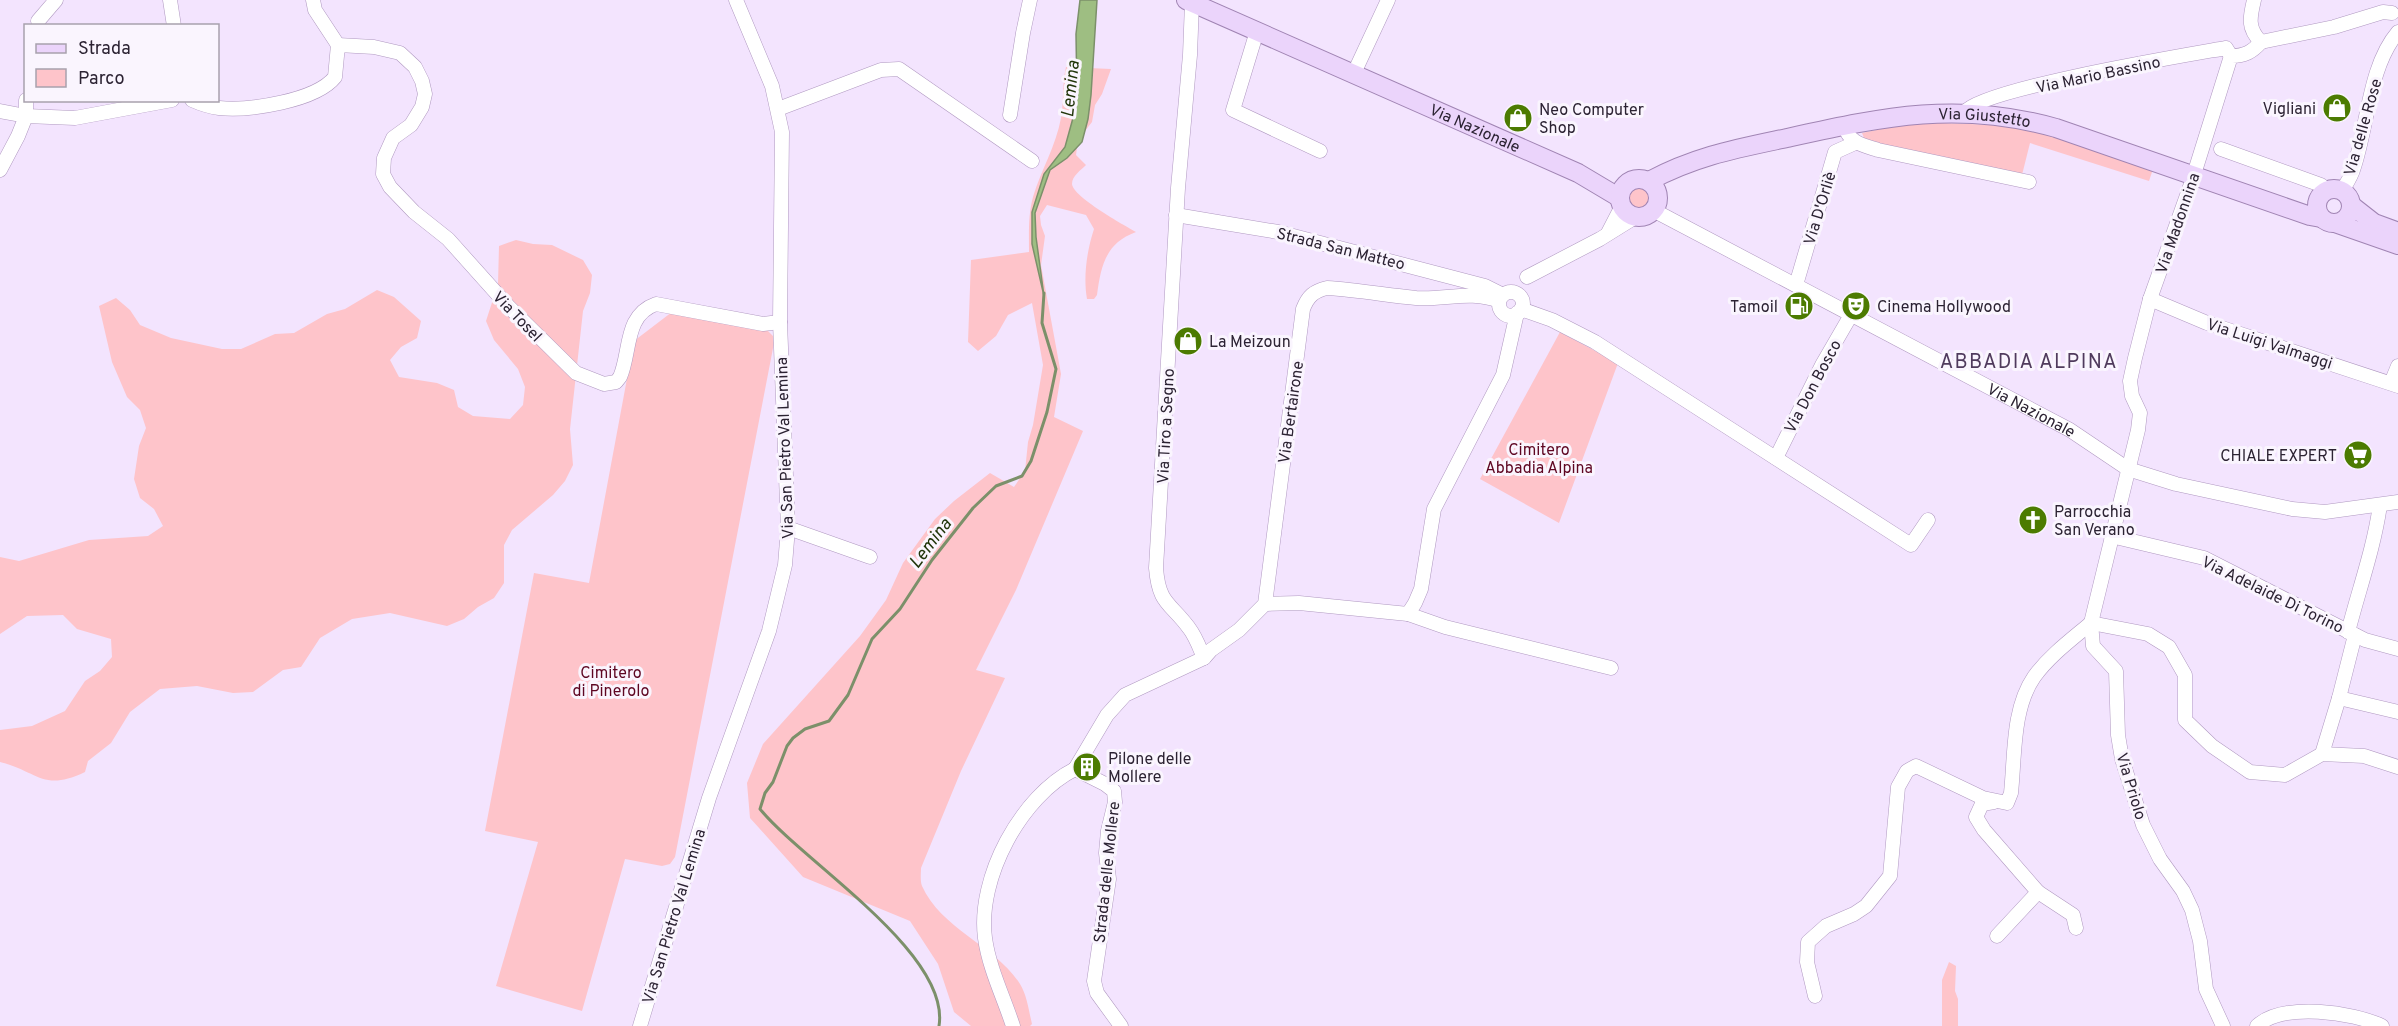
<svg xmlns="http://www.w3.org/2000/svg" width="2398" height="1026" viewBox="0 0 2398 1026" font-family="Overpass,sans-serif">
	<style>
		.green { fill: #fec4ca }
		.water { fill: #9ebe82; stroke: #7c906a; stroke-width: 1.5 }
		.lines { fill: none; stroke-linecap: round; stroke-linejoin: round }
		.stream { stroke: #7c906a; stroke-width: 3 }
		.minor-casing { stroke: #b099c1; stroke-width: 15 }
		.major-casing { stroke: #a084b3; stroke-width: 20 }
		.minor { stroke: #fff; stroke-width: 14 }
		.major { stroke: #ebd4fb; stroke-width: 18 }
		.labels { text-anchor: middle; stroke-width: 6; stroke-linejoin: round; paint-order: stroke }
		.street-label { font-size: 16px; fill: #2c2333; stroke: #faf5fe }
		.poi-label { font-size: 16px; fill: #2c2333; stroke: #faf5fe; text-anchor: start }
		.park-label { font-size: 16px; fill: #5e0622; stroke: #faf5fe }
		.water-label { font-size: 18px; font-style: italic; fill: #22360b; stroke: #faf5fe }
		.quarter-label { font-size: 20px; letter-spacing: 1.5px; fill: #503b5d; stroke: #faf5fe }
	</style>
	<rect width="100%" height="100%" fill="#f3e4fe"/>
	<path class="green" d="M 1066,67 L 1111,69 L 1102,94 L 1095,105 L 1092,122 L 1078,140 L 1076,155 L 1086,165 C 1081,170 1072,176 1072,184 C 1073,197 1124,225 1136,232 C 1106,243 1101,265 1097,295 L 1094,299 L 1087,299 C 1083,277 1087,250 1094,229 L 1086,215 L 1047,205 L 1040,216 L 1041,225 L 1045,236 L 1041,265 L 1061,374 L 1054,417 L 1083,431 L 1016,590 L 976,670 L 1005,678 L 961,771 L 921,868 C 921,873 920,881 922,886 C 941,929 996,946 1020,984 C 1027,995 1029,1012 1032,1024 L 1030,1026 L 971,1026 L 954,1012 L 938,964 L 910,921 L 803,877 L 750,818 L 747,783 L 763,744 L 860,636 L 886,600 L 903,563 L 935,519 L 954,501 L 990,473 L 1014,487 L 1025,471 L 1028,442 L 1033,425 L 1043,365 L 1032,303 L 1008,315 L 996,336 L 978,351 L 968,342 L 971,260 L 1029,252 C 1029,234 1028,215 1033,197 C 1041,170 1056,146 1061,118 C 1064,101 1062,84 1066,67 Z
		M 1913,122 L 2025,126 L 2153,169 L 2149,181 L 2030,143 L 2022,175 L 1866,143 L 1862,133 Z
		M1626 198a13 13 0 1 1 26 0a13 13 0 1 1-26 0Z
		M 516,240 L 533,244 L 552,245 L 583,260 L 592,275 L 590,293 L 583,311 L 570,429 L 573,465 L 565,481 L 553,495 L 512,530 L 504,545 L 504,583 L 494,598 L 478,607 L 464,619 L 447,626 L 390,613 L 352,619 L 320,638 L 301,667 L 283,670 L 253,692 L 233,693 L 197,686 L 160,689 L 130,712 L 111,743 L 88,761 L 85,772 C 43,792 39,772 0,762 L 0,730 L 32,726 L 65,711 L 85,681 L 100,671 L 112,657 L 111,639 L 77,629 L 63,615 L 27,616 L 0,634 L 0,557 L 19,561 L 89,540 L 148,536 L 163,526 L 154,509 L 140,498 L 134,479 L 139,446 L 146,428 L 140,410 L 127,397 L 112,362 L 99,306 L 116,298 L 130,310 L 140,325 L 171,338 L 222,349 L 241,349 L 275,334 L 294,333 L 327,314 L 345,309 L 377,290 L 394,297 L 421,321 L 417,338 L 401,347 L 390,360 L 399,377 L 437,383 L 454,390 L 458,407 L 473,416 L 510,419 L 523,405 L 525,387 L 518,369 L 494,340 L 486,321 L 498,284 L 499,246 Z
		M 672,312 L 768,331 L 773,336 L 774,343 L 675,857 L 670,864 L 662,866 L 625,859 L 582,1011 L 496,986 L 538,842 L 485,831 L 534,573 L 589,583 L 634,341 Z
		M 1560,332 L 1618,363 L 1559,523 L 1480,479 Z
		M 1949,962 L 1956,966 L 1955,991 L 1958,999 L 1958,1026 L 1942,1026 L 1942,980 Z"/>
	<path class="water" d="M 1080,0 L 1097,0 L 1091,95 L 1088,119 L 1082,142 L 1067,158 L 1050,170 L 1035,213 L 1036,237 L 1044,296 L 1032,244 L 1032,212 L 1044,174 L 1065,147 L 1073,118 L 1077,98 L 1076,34 Z"/>
	<g class="lines">
		<path class="stream" d="M 939,1026 C 951,953 803,862 760,809 L 765,793 L 773,782 L 787,746 L 793,738 L 805,729 L 829,721 L 848,695 L 872,639 L 900,609 L 932,560 L 973,508 L 996,486 L 1022,476 L 1031,461 L 1047,412 L 1056,369 L 1042,323 L 1044,293"/>
		<g class="minor-casing">
			<g id="minor">
				<path d="M 170,0 L 174,26"/>
				<path d="M 313,0 L 315,10 L 338,45"/>
				<path d="M 2254,0 C 2250,17 2247,28 2261,42"/>
				<path d="M 38,21 L 56,0"/>
				<path d="M 1257,31 L 1233,110 L 1320,151"/>
				<path d="M 2261,42 L 2334,27 L 2383,12 L 2392,13"/>
				<path d="M 1354,73 L 1388,0"/>
				<path d="M 192,100 C 201,104 210,107 219,108 C 249,111 316,101 335,77 L 338,45 L 374,47 L 400,53 L 415,67 L 422,81 L 425,94 L 422,107 L 411,125 L 393,138 L 384,158 L 383,174 L 390,187 L 414,212 L 448,239 L 508,306 L 576,373 L 604,384 L 616,382 L 620,377 C 631,352 624,315 656,304 L 763,324 L 780,322"/>
				<path d="M 778,109 L 881,70 L 899,69 L 1032,161"/>
				<path d="M 0,111 L 26,116 L 26,100"/>
				<path d="M 1965,112 C 1981,89 2187,55 2226,48 L 2231,56"/>
				<path d="M 1010,115 L 1023,33 L 1030,0"/>
				<path d="M 1844,125 C 1849,143 1862,145 1878,150 L 2029,182"/>
				<path d="M 2221,149 L 2321,185 L 2326,190"/>
				<path d="M 0,170 L 18,136 L 26,116 L 75,118 L 172,100"/>
				<path d="M 2342,191 C 2346,184 2351,177 2353,170 C 2368,128 2368,67 2398,32"/>
				<path id="s1" d="M 1653,210 L 2070,430 L 2128,469 L 2176,484 L 2292,509 L 2325,512 L 2398,502"/>
				<path d="M 1176,215 L 1278,232 L 1485,286 L 1503,295"/>
				<path d="M 1608,233 L 1622,206"/>
				<path d="M 1527,277 L 1600,239 L 1637,216"/>
				<path d="M 1796,285 L 1835,152 L 1855,143"/>
				<circle cx="1511" cy="304" r="12"/>
				<path d="M 2150,299 L 2207,323 L 2398,386"/>
				<path d="M 1521,309 L 1552,320 L 1595,342 L 1911,545 L 1928,520"/>
				<path d="M 2391,383 L 2398,366"/>
				<path d="M 1776,458 L 1822,365 L 1851,315"/>
				<path d="M 788,528 L 870,557"/>
				<path d="M 2111,536 L 2204,558 L 2365,640 L 2398,649"/>
				<path d="M 1265,604 L 1299,603 L 1408,614 L 1415,603 L 1421,589 L 1434,509 L 1503,375 L 1517,313"/>
				<path d="M 1408,614 L 1445,627 L 1611,668"/>
				<path d="M 2348,632 C 2359,589 2374,548 2380,505"/>
				<path d="M 2355,635 L 2339,698 L 2398,712"/>
				<path d="M 1204,658 L 1211,650 L 1239,630 L 1265,604 L 1303,309 C 1308,296 1314,291 1327,288 C 1357,290 1386,295 1416,298 C 1445,300 1471,290 1499,301"/>
				<path d="M 2322,754 L 2339,698"/>
				<path d="M 1075,769 L 1107,715 L 1125,695 L 1204,658 C 1200,649 1196,637 1189,628 C 1170,602 1159,605 1156,568 L 1178,188 L 1190,55 L 1192,3"/>
				<path d="M 1075,769 L 1105,784 L 1114,791 L 1115,802 L 1108,831 L 1106,853 L 1109,879 L 1094,981 L 1097,993 L 1121,1026"/>
				<path d="M 1994,802 L 1982,804 L 1976,817 L 1984,830 L 2038,892 L 1997,936"/>
				<path d="M 2038,892 L 2073,915 L 2076,928"/>
				<path d="M 1815,996 L 1807,962 L 1808,942 L 1826,926 L 1854,914 L 1866,906 L 1890,876 L 1898,787 L 1907,771 L 1916,766 L 1983,798 L 2007,803 L 2011,793 C 2015,756 2012,709 2034,677 C 2049,656 2072,639 2091,623 L 2148,634 L 2169,647 L 2185,675 L 2185,720 L 2212,746 L 2250,772 L 2285,775 L 2322,754 L 2364,756 L 2398,767"/>
				<path d="M 640,1026 L 709,798 L 769,631 L 785,565 L 788,528 L 780,322 L 782,132 L 772,86 L 736,0"/>
				<path d="M 1013,1026 C 1004,998 989,968 985,938 C 977,878 1021,796 1075,769"/>
				<path d="M 2223,1026 L 2206,989 L 2200,941 L 2192,910 L 2183,891 L 2160,859 L 2143,825 L 2122,759 L 2118,735 L 2116,671 L 2093,646 L 2091,623 L 2138,430 L 2140,413 L 2132,396 L 2130,381 L 2135,358 L 2150,299 L 2191,184 L 2231,56 C 2245,56 2252,52 2261,42"/>
				<path d="M 2257,1026 C 2283,1002 2353,1012 2382,1026"/>
			</g>
		</g>
		<g class="major-casing">
			<g id="major">
				<path id="s2" d="M 1186,0 L 1578,173 L 1620,198"/>
				<circle cx="1639" cy="198" r="19"/>
				<path id="s3" d="M 1649,181 C 1696,156 1735,149 1787,138 C 1883,117 1958,100 2056,128 L 2310,216 L 2321,218"/>
				<circle cx="2334" cy="206" r="17"/>
				<path d="M 2351,205 L 2374,223 L 2396,231"/>
				<path d="M 2335,223 L 2398,245"/>
			</g>
		</g>
		<use href="#minor" class="minor"/>
		<use href="#major" class="major"/>
	</g>
	<defs>
		<g id="shop-disc" transform="scale(1.5)"><circle r="9.5" fill="#4c7b01" stroke="#faf5fe"/><path d="M-5-2.5h2.3a2.7 3.5 0 0 1 5.4 0H5L5.5 6h-11ZM-1.5-2.5h3a1.5 2.3 0 0 0-3 0Z" fill="#fff"/></g>
		<g id="fuel-disc" transform="scale(1.5)"><circle r="9.5" fill="#4c7b01" stroke="#faf5fe"/><path d="M-5.5-6h7V0h2V4h1.3V-2.5L3-4.5l.8-.8L6-3V5H2.5V1h-1V6h-7ZM-4.2-4.7v3.2H.2V-4.7Z" fill="#fff"/></g>
		<g id="theatre-disc" transform="scale(1.5)"><circle r="9.5" fill="#4c7b01" stroke="#faf5fe"/><path d="M-5-5.5Q0-4 5-5.5V0Q5 5 0 6Q-5 5-5 0ZM-3.3-2.5H-1v1.5H-3.3ZM1-2.5H3.3v1.5H1ZM-2.8 1Q0 5.5 2.8 1Z" fill="#fff"/></g>
		<g id="supermarket-disc" transform="scale(1.5)"><circle r="9.5" fill="#4c7b01" stroke="#faf5fe"/><path d="M-6-5.5h2.5l.6 2H6L4.5 2H-2.5L-4.4-4H-6ZM-1.5 3.2a1.3 1.3 0 1 0 .1 0ZM3 3.2a1.3 1.3 0 1 0 .1 0Z" fill="#fff"/></g>
		<g id="church-disc" transform="scale(1.5)"><circle r="9.5" fill="#4c7b01" stroke="#faf5fe"/><path d="M-1.2-6h2.4v3.5h3.3v2.4h-3.3V6h-2.4V-.1h-3.3v-2.4h3.3Z" fill="#fff"/></g>
		<g id="building-disc" transform="scale(1.5)"><circle r="9.5" fill="#4c7b01" stroke="#faf5fe"/><path d="M-4-6H4V6H1V3H-1V6H-4ZM-2.5-4.3h1.7v1.8h-1.7ZM.8-4.3h1.7v1.8H.8ZM-2.5-1h1.7V.8h-1.7ZM.8-1h1.7V.8H.8Z" fill="#fff"/></g>
	</defs>
	<g fill-rule="evenodd">
		<use href="#shop-disc" x="2337" y="108"/>
		<use href="#shop-disc" x="1518" y="118"/>
		<use href="#fuel-disc" x="1799" y="306"/>
		<use href="#theatre-disc" x="1856" y="306"/>
		<use href="#shop-disc" x="1188" y="341"/>
		<use href="#supermarket-disc" x="2358" y="455"/>
		<use href="#church-disc" x="2033" y="520"/>
		<use href="#building-disc" x="1087" y="767"/>
	</g>
	<g class="labels">
		<g class="street-label">
			<text transform="translate(2098 74) rotate(-12)" y="6">Via Mario Bassino</text>
			<text dy="6" stroke="none"><textPath href="#s3" startOffset="345">Via Giustetto</textPath></text>
			<text dy="6" stroke="none"><textPath href="#s2" startOffset="316">Via Nazionale</textPath></text>
			<text transform="translate(2362 127) rotate(-74)" y="6">Via delle Rose</text>
			<text transform="translate(1819 208) rotate(-73)" y="6">Via D'Orliè</text>
			<text transform="translate(2177 223) rotate(-71)" y="6">Via Madonnina</text>
			<text transform="translate(1341 248) rotate(14)" y="6">Strada San Matteo</text>
			<text transform="translate(518 316) rotate(46)" y="6">Via Tosel</text>
			<text transform="translate(2270 343) rotate(18)" y="6">Via Luigi Valmaggi</text>
			<text transform="translate(1812 386) rotate(-62)" y="6">Via Don Bosco</text>
			<text dy="6" stroke="none"><textPath href="#s1" startOffset="428">Via Nazionale</textPath></text>
			<text transform="translate(1290 412) rotate(-82)" y="6">Via Bertairone</text>
			<text transform="translate(1165 426) rotate(-87)" y="6">Via Tiro a Segno</text>
			<text transform="translate(784 448) rotate(-92)" y="6">Via San Pietro Val Lemina</text>
			<text transform="translate(2273 594) rotate(26)" y="6">Via Adelaide Di Torino</text>
			<text transform="translate(2132 786) rotate(73)" y="6">Via Priolo</text>
			<text transform="translate(1106 872) rotate(-84)" y="6">Strada delle Mollere</text>
			<text transform="translate(673 916) rotate(-73)" y="6">Via San Pietro Val Lemina</text>
		</g>
		<g class="poi-label">
			<text x="2316" y="114" text-anchor="end">Vigliani</text>
			<text x="1539" y="115">Neo Computer<tspan x="1539" dy="18">Shop</tspan></text>
			<text x="1778" y="312" text-anchor="end">Tamoil</text>
			<text x="1877" y="312">Cinema Hollywood</text>
			<text x="1209" y="347">La Meizoun</text>
			<text x="2337" y="461" text-anchor="end">CHIALE EXPERT</text>
			<text x="2054" y="517">Parrocchia<tspan x="2054" dy="18">San Verano</tspan></text>
			<text x="1108" y="764">Pilone delle<tspan x="1108" dy="18">Mollere</tspan></text>
		</g>
		<g class="park-label">
			<text x="1539" y="455">Cimitero<tspan x="1539" dy="18">Abbadia Alpina</tspan></text>
			<text x="611" y="678">Cimitero<tspan x="611" dy="18">di Pinerolo</tspan></text>
		</g>
		<g class="water-label">
			<text transform="translate(1070 89) rotate(-84)" y="6">Lemina</text>
			<text transform="translate(930 543) rotate(-53)" y="6">Lemina</text>
		</g>
		<g class="quarter-label">
			<text x="2029" y="368">ABBADIA ALPINA</text>
		</g>
	</g>
	<rect x="24" y="24" width="195" height="78" fill="#faf5fe" stroke="#a8a1ad" stroke-width="1.5"/>
	<rect x="36" y="44" width="30" height="9" fill="#ebd4fb" stroke="#a8a1ad" stroke-width="1.5"/>
	<text x="78" y="54" font-size="18" fill="#2c2333">Strada</text>
	<rect x="36" y="69" width="30" height="18" fill="#fec4ca" stroke="#a8a1ad" stroke-width="1.5"/>
	<text x="78" y="84" font-size="18" fill="#2c2333">Parco</text>
</svg>
